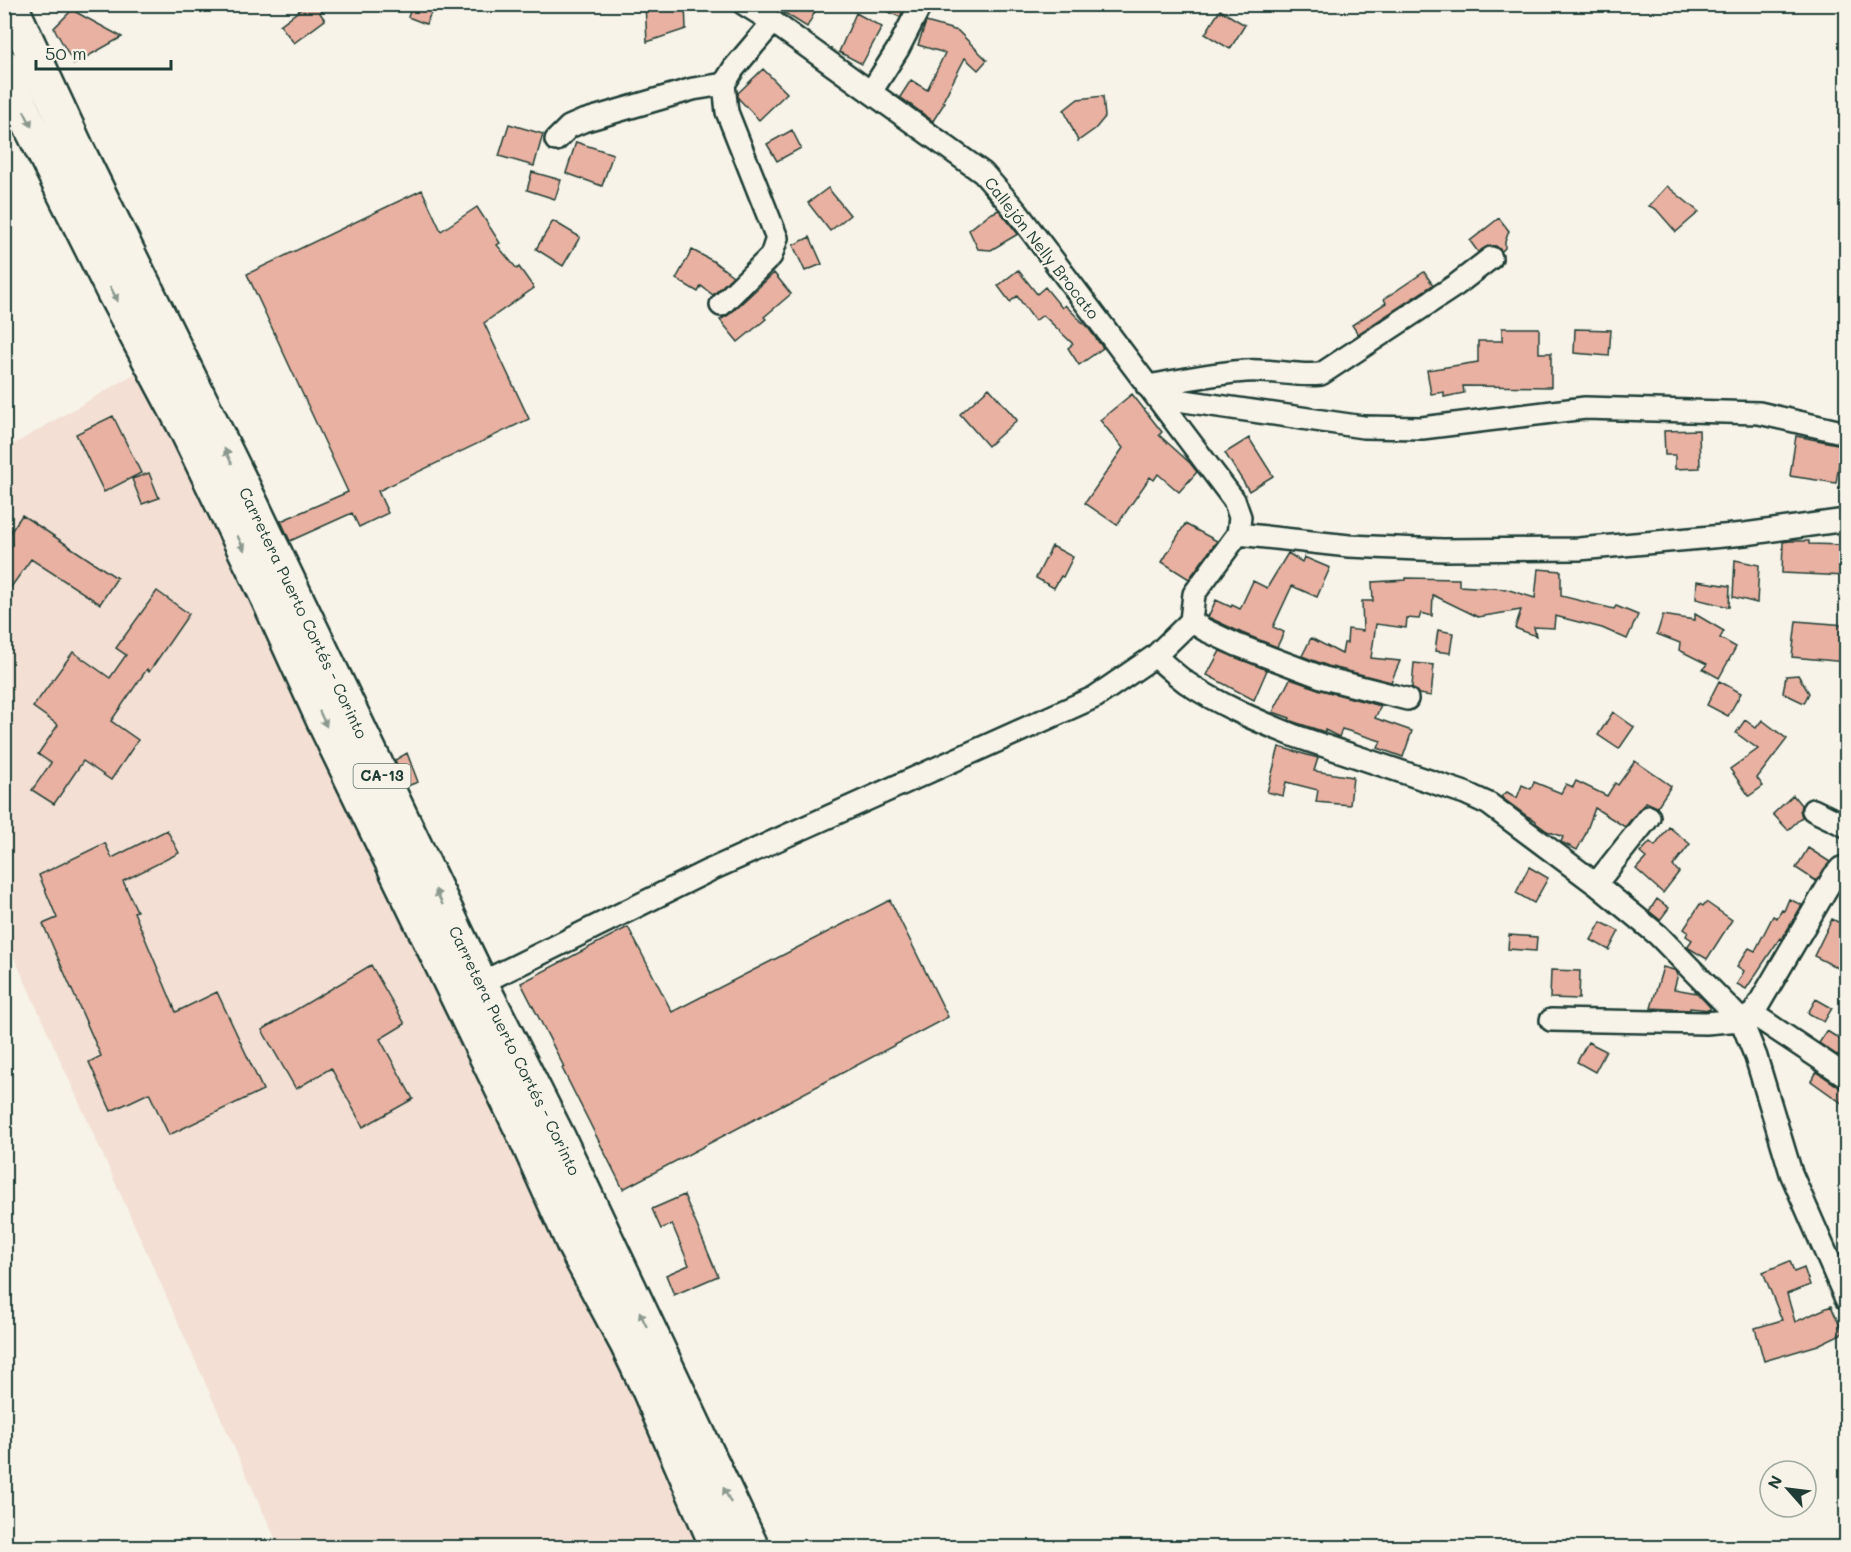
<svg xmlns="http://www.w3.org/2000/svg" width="1851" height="1552" viewBox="0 0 1851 1552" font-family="Mali,sans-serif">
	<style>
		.built { fill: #f3dfd3 }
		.building { fill: #e9b1a1; stroke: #1f3d34; stroke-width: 1.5 }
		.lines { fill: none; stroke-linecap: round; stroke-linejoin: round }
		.minor-casing { stroke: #1f3d34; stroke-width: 26 }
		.trunk-casing { stroke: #1f3d34; stroke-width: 38 }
		.minor { stroke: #f7f3e8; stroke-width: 21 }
		.trunk { stroke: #f7f3e8; stroke-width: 33 }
		.oneway { fill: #8b988e }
		.labels { text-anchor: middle; stroke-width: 4.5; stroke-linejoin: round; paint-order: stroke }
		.shield { fill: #f7f3e8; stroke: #60746a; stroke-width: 1.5 }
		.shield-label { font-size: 15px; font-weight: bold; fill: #1f3d34 }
		.street-label { font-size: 16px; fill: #1f3d34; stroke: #f7f3e8 }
	</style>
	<rect width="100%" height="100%" fill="#f7f3e8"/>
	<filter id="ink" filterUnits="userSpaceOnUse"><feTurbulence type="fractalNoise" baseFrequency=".0167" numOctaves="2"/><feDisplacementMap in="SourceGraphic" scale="12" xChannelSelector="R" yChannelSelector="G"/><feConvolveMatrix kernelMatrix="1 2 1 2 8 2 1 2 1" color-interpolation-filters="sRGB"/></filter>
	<g filter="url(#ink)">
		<path class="built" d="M 141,370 L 705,1547 L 279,1547 L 5,937 L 4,450 Z"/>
		<path class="building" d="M 308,4 L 327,4 L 320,13 L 325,20 L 294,43 L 280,25 Z
			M 413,4 L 435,4 L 426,24 L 408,17 Z
			M 645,4 L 685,4 L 686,29 L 647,42 Z
			M 770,4 L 819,4 L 807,27 Z
			M 870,4 L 906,4 L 900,17 Z
			M 72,10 L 122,37 L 74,64 L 54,28 Z
			M 1220,10 L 1245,25 L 1230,49 L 1205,34 Z
			M 856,13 L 882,27 L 862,64 L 839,52 Z
			M 926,22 L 958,31 L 987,60 L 978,70 L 965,58 L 943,101 L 945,102 L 933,121 L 900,97 L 911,80 L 927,90 L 945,53 L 918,45 Z
			M 763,69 L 787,93 L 759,120 L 738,98 L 738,93 Z
			M 1103,96 L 1105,117 L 1095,129 L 1078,141 L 1064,110 L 1078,99 Z
			M 509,124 L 543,134 L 534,166 L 499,156 Z
			M 792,130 L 801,148 L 777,161 L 767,144 Z
			M 576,142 L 613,154 L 602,186 L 566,173 Z
			M 532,172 L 561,180 L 555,199 L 527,190 Z
			M 1667,186 L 1699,212 L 1676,232 L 1656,209 L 1649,206 Z
			M 828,188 L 850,215 L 830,231 L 808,203 Z
			M 422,190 L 441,231 L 477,207 L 500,243 L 497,245 L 517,269 L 519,267 L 534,288 L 484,323 L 529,419 L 378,491 L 388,513 L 359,527 L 352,513 L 290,541 L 281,521 L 348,492 L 247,274 Z
			M 999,210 L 1018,234 L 991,250 L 978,249 L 969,230 L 988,215 Z
			M 1499,218 L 1509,231 L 1505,242 L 1505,248 L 1502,251 L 1496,246 L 1489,246 L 1478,252 L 1470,241 Z
			M 553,221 L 580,237 L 563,266 L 536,249 Z
			M 810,237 L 822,264 L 805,271 L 793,245 Z
			M 692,250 L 713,261 L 733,276 L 713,295 L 701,286 L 698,292 L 676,279 Z
			M 1018,270 L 1037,294 L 1045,287 L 1062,308 L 1065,305 L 1089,329 L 1103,348 L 1079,365 L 1068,348 L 1073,344 L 1043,315 L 1035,321 L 1017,296 L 1010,302 L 998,286 Z
			M 1424,272 L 1433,285 L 1358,334 L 1352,325 L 1386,303 L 1384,299 Z
			M 774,273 L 791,294 L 764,317 L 766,319 L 738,342 L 720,320 L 730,314 Z
			M 1502,328 L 1539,328 L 1539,353 L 1551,353 L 1551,387 L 1463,386 L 1464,393 L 1444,397 L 1444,392 L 1431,394 L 1427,370 L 1478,362 L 1478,341 L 1502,341 Z
			M 1575,329 L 1611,330 L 1609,356 L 1574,353 Z
			M 989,388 L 1017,420 L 988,446 L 960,414 Z
			M 1132,394 L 1162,432 L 1159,435 L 1190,463 L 1197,472 L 1179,492 L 1158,474 L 1154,480 L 1150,477 L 1117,525 L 1085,503 L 1123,448 L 1100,420 Z
			M 113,416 L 141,473 L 104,492 L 76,434 Z
			M 1699,430 L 1700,468 L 1675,469 L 1675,455 L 1665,455 L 1664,431 Z
			M 1796,436 L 1842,445 L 1836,483 L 1790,476 Z
			M 1249,438 L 1273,476 L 1249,491 L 1225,453 Z
			M 149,473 L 159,498 L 142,504 L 132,479 Z
			M 22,515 L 117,578 L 100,604 L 31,559 L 4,597 L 4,542 Z
			M 1185,524 L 1217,541 L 1189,579 L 1162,562 Z
			M 1790,541 L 1809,541 L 1809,544 L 1846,545 L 1846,576 L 1782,573 L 1783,542 Z
			M 1052,546 L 1073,557 L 1063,577 L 1061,576 L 1054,588 L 1036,578 Z
			M 1288,553 L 1302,562 L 1304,557 L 1330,568 L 1317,597 L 1292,586 L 1273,627 L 1284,632 L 1277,647 L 1242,633 L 1208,617 L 1216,600 L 1231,607 L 1232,605 L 1240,609 L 1253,581 L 1267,588 Z
			M 1735,560 L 1759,565 L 1757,603 L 1733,597 Z
			M 1538,569 L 1561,571 L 1561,596 L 1614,609 L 1616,606 L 1638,615 L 1627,639 L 1602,628 L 1555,616 L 1554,628 L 1534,627 L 1536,636 L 1515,628 L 1521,610 L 1478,617 L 1433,595 L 1432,616 L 1421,613 L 1419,619 L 1407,618 L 1406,628 L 1376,624 L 1371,658 L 1400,661 L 1391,682 L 1328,666 L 1302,656 L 1311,638 L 1342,654 L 1344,643 L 1347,643 L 1348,629 L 1363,631 L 1362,601 L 1373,601 L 1372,582 L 1406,580 L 1406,578 L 1459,579 L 1459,586 L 1506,589 L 1535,598 Z
			M 1697,581 L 1730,586 L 1729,607 L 1696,599 Z
			M 157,591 L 189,614 L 149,672 L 147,669 L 111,721 L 138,740 L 111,780 L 83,761 L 54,804 L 32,790 L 51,763 L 38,754 L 58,725 L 33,707 L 73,652 L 110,678 L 126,655 L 116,648 Z
			M 1695,614 L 1724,631 L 1720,638 L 1736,647 L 1719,678 L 1703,669 L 1707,664 L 1679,650 L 1680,643 L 1657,634 L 1663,615 L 1695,620 Z
			M 1796,621 L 1846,625 L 1846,662 L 1792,657 Z
			M 1438,630 L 1453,633 L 1450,653 L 1435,651 Z
			M 1220,651 L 1267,670 L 1254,700 L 1207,675 Z
			M 1414,663 L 1434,665 L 1431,696 L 1419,694 L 1412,687 Z
			M 1798,675 L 1809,693 L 1804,703 L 1783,693 L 1786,676 Z
			M 1290,679 L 1321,690 L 1381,706 L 1375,718 L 1412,731 L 1403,757 L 1378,748 L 1381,741 L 1342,729 L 1339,737 L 1325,730 L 1325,732 L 1291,721 L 1289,720 L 1290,718 L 1273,712 Z
			M 1719,681 L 1741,693 L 1728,716 L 1707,705 Z
			M 1613,712 L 1634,727 L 1619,749 L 1598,735 Z
			M 1745,720 L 1756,728 L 1762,720 L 1787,739 L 1757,778 L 1763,786 L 1749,796 L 1730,769 L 1758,749 L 1736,733 Z
			M 1279,747 L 1318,758 L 1314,771 L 1353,777 L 1350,805 L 1316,802 L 1318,790 L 1286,782 L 1283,796 L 1267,792 Z
			M 407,753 L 418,782 L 407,786 L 395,760 Z
			M 1635,761 L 1671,786 L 1657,807 L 1646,802 L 1625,827 L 1595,808 L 1585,835 L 1577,850 L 1561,842 L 1563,837 L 1547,831 L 1536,823 L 1536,821 L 1527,816 L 1501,797 L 1507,792 L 1517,798 L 1522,785 L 1531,789 L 1534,782 L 1561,793 L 1566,784 L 1573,787 L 1576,781 L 1607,796 L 1615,783 L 1618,785 Z
			M 1793,795 L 1801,805 L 1800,810 L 1802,817 L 1788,830 L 1773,814 Z
			M 1669,827 L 1690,844 L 1673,866 L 1679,872 L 1663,893 L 1636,869 L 1646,858 L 1640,853 L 1650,842 L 1655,846 Z
			M 167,830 L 179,853 L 123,881 L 137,911 L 134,912 L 176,1012 L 217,992 L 263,1090 L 169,1135 L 149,1093 L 111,1111 L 89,1062 L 101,1056 L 43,924 L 57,918 L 39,875 L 105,843 L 112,858 Z
			M 1808,848 L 1830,862 L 1816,881 L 1796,868 Z
			M 1529,867 L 1548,878 L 1534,903 L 1516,893 Z
			M 1657,899 L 1669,908 L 1660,920 L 1649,911 Z
			M 1789,899 L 1802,905 L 1782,939 L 1780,938 L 1746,989 L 1737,984 L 1744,971 L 1737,966 L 1749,948 L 1755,951 L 1773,916 L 1777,918 L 1782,910 L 1784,911 Z
			M 890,900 L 948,1017 L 623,1189 L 562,1068 L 564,1067 L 521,983 L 628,927 L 672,1012 Z
			M 1706,902 L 1732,920 L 1707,959 L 1687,947 L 1692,940 L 1686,936 L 1688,932 L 1684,929 L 1700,904 L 1703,906 Z
			M 1832,919 L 1846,926 L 1846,972 L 1814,956 Z
			M 1601,922 L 1619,931 L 1609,950 L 1591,940 Z
			M 1509,935 L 1537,937 L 1536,951 L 1508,949 Z
			M 371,965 L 405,1024 L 380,1039 L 413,1099 L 363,1127 L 331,1068 L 296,1089 L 262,1030 Z
			M 1663,967 L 1674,970 L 1678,974 L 1674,989 L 1697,993 L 1710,1007 L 1710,1010 L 1690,1008 L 1690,1010 L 1651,1008 Z
			M 1551,970 L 1580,971 L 1579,999 L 1550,998 Z
			M 1816,999 L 1832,1008 L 1824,1022 L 1808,1013 Z
			M 1827,1031 L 1846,1043 L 1846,1061 L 1819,1043 Z
			M 1588,1042 L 1606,1051 L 1595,1072 L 1577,1062 Z
			M 1817,1072 L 1839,1087 L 1846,1089 L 1846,1106 L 1811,1081 Z
			M 684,1195 L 718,1276 L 674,1295 L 666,1275 L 689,1265 L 672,1224 L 661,1229 L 652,1209 Z
			M 1790,1261 L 1794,1272 L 1804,1268 L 1810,1285 L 1787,1294 L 1795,1322 L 1831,1306 L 1843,1333 L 1818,1345 L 1764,1361 L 1755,1328 L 1782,1320 L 1763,1272 Z"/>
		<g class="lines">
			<g class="minor-casing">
				<path id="minor" d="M 871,92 L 898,49 L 921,4
					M 556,140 L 569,127 L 583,121 L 693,89 L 724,84
					M 721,305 L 771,256 L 777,238 L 727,112 L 724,84 L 734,68 L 773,22
					M 1147,386 C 1180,381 1213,373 1246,371 C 1272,369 1296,377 1321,374 L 1456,285 L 1491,258
					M 1157,397 L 1363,427 L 1422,428 L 1585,408 L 1759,413 L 1846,433
					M 1238,534 L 1349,546 L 1443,550 L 1579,549 L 1745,534 L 1846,520
					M 1191,621 L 1205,630 L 1237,645 L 1324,678 L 1407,699
					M 1155,656 C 1165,665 1176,675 1187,683 C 1220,705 1258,721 1295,736 L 1465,793 L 1489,804 L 1596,884 L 1658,935 L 1741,1020 L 1756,1057 L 1791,1173 L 1846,1299
					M 1813,810 L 1846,826
					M 1596,884 L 1649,817
					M 469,989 L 708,871 L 1095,697 L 1155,656 L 1191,621 L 1194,594 L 1238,534 L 1240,517 L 1234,500 L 1017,212 L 983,173 L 773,22 L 744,4
					M 1753,1014 L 1846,1076
					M 1551,1020 L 1706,1023 L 1741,1020 L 1753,1014 L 1834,876 L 1841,868 L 1846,867"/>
			</g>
			<g class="trunk-casing">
				<g id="trunk">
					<path id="s1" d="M 10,4 L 78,151 L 249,499 L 481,984 L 559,1139 L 752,1548"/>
					<path d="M 4,66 L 25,115 L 114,293 L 183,423 L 266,594 L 326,726 L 524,1134 L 574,1245 L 627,1344 L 649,1390 L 718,1548"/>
				</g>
			</g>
			<use href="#minor" class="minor"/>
			<use href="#trunk" class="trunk"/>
		</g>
		<defs><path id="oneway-solid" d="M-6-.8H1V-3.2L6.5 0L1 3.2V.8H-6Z" transform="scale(1.5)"/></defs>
		<g class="oneway">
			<use href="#oneway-solid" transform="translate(28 119) rotate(64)"/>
			<use href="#oneway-solid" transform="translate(114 294) rotate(63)"/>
			<use href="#oneway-solid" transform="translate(228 456) rotate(-116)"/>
			<use href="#oneway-solid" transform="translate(241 543) rotate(64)"/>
			<use href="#oneway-solid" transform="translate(323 719) rotate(65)"/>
			<use href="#oneway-solid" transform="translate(439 897) rotate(-115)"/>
			<use href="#oneway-solid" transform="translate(643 1319) rotate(-115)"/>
			<use href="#oneway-solid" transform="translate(727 1495) rotate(-116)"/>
		</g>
	</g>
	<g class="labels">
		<rect class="shield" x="353.5" y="764" width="57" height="24" rx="4.5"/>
		<g class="shield-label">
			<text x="382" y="781">CA-13</text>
		</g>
		<g class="street-label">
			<text transform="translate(1042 248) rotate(52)" y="6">Callejón Nelly Brocato</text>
			<text dy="6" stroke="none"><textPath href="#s1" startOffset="676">Carretera Puerto Cortés - Corinto</textPath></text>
			<text dy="6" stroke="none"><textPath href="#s1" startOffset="1162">Carretera Puerto Cortés - Corinto</textPath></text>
		</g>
	</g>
	<rect width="1851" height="1552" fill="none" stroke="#f7f3e8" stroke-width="24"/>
	<rect x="12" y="12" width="1827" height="1528" fill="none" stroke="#1f3d34" stroke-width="2" filter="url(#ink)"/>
	<g transform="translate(1788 1489) rotate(298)"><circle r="28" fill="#f7f3e8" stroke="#a1aaa0" stroke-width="1.5"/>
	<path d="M0-4.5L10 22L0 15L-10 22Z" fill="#1f3d34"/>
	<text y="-9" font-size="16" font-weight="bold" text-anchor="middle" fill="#1f3d34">N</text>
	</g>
	<path d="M36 60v9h135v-9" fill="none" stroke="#1f3d34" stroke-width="3"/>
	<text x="45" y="60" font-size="18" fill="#1f3d34" stroke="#f7f3e8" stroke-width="4.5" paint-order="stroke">50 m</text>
</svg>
